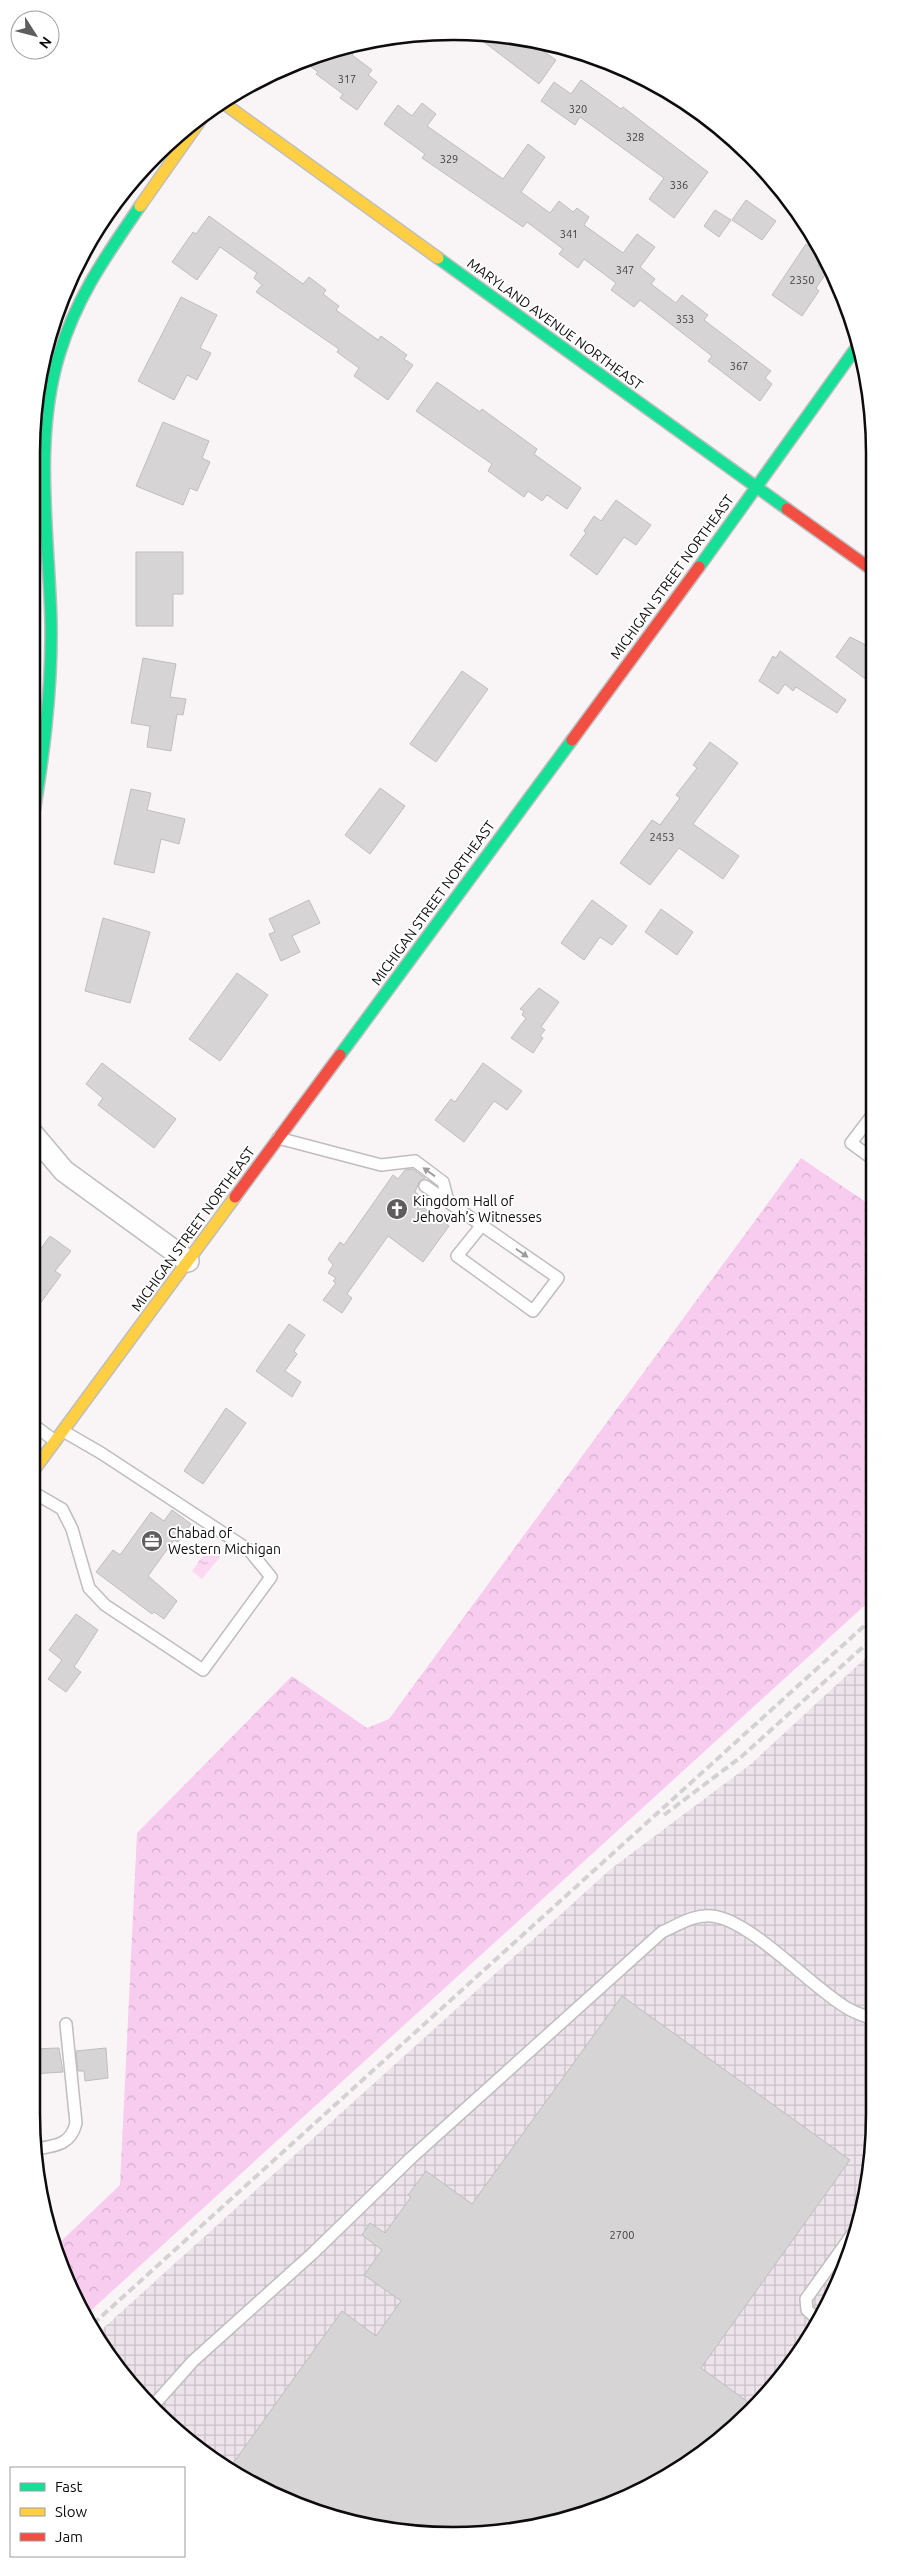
<svg xmlns="http://www.w3.org/2000/svg" width="906" height="2567" viewBox="0 0 906 2567" font-family="Ubuntu,sans-serif">
	<style>
		.industrial { fill: url(#industrial-grid) }
		.forest { fill: url(#forest-crowns) }
		.water { fill: url(#water-ripples) }
		.building { fill: #d6d4d5; stroke: #bfbdbe }
		.lines { fill: none; stroke-linecap: round; stroke-linejoin: round }
		.lane-casing { stroke: #c0bdbf; stroke-width: 14 }
		.street-casing { stroke: #c0bdbf; stroke-width: 24 }
		.fast-casing { stroke: #c0bdbf; stroke-width: 14 }
		.slow-casing { stroke: #c0bdbf; stroke-width: 14 }
		.jam-casing { stroke: #c0bdbf; stroke-width: 14 }
		.lane { stroke: #fefefe; stroke-width: 11 }
		.street { stroke: #fefefe; stroke-width: 21 }
		.fast { stroke: #16e098; stroke-width: 11 }
		.slow { stroke: #ffcf43; stroke-width: 11 }
		.jam { stroke: #f24e42; stroke-width: 11 }
		.rail { stroke: #d3d2d2; stroke-width: 4; stroke-dasharray: 8 4; stroke-linecap: butt }
		.oneway { fill: #9e9d9d }
		.labels { text-anchor: middle; stroke-width: 4; stroke-linejoin: round; paint-order: stroke }
		.number-label { font-size: 11px; fill: #3f3d3e }
		.street-label { font-size: 14px; fill: #0d0b0c; stroke: #fff }
		.poi-label { font-size: 14px; fill: #0d0b0c; stroke: #fff; text-anchor: start }
		.rim { fill: none; stroke: #0d0b0c; stroke-width: 2.5 }
	</style>
	<defs>
		<pattern id="industrial-grid" width="8" height="8" patternUnits="userSpaceOnUse" patternTransform="scale(1.25)"><rect width="8" height="8" fill="#ece4ea"/><path d="M0 4h8M4 0v8" fill="none" stroke="#c9c2c8"/></pattern>
		<pattern id="forest-crowns" width="20" height="18" patternUnits="userSpaceOnUse" patternTransform="scale(1.25)"><rect width="20" height="18" fill="#f8ccee"/><path d="M2 6a3 3 0 1 1 6 0M12 15a3 3 0 1 1 6 0" fill="none" stroke="#d3aecb"/></pattern>
		<pattern id="water-ripples" width="26" height="14" patternUnits="userSpaceOnUse" patternTransform="scale(1.25)"><rect width="26" height="14" fill="#fcd8f3"/><path d="M2 4q2-2 4 0t4 0M15 11q2-2 4 0t4 0" fill="none" stroke="#d7b8cf"/></pattern>
	</defs>
	<rect width="100%" height="100%" fill="#f9f5f7"/>
	<path class="industrial" d="M 874,1650 L 875,2114 L 860,2223 L 804,2349 L 751,2412 L 688,2465 L 562,2521 L 480,2535 L 398,2532 L 266,2492 L 196,2448 L 136,2392 L 99,2332 L 612,1868 L 751,1764 Z"/>
	<path class="forest" d="M 801,1158 L 873,1207 L 874,1597 L 87,2314 L 63,2275 L 55,2247 L 120,2185 L 137,1833 L 292,1676 L 367,1728 L 389,1719 Z"/>
	<path class="water" d="M 208,1548 L 211,1548 L 220,1557 L 202,1579 L 192,1571 Z"/>
	<path class="building" d="M 471,32 L 527,40 L 556,60 L 539,84 Z
		M 360,44 L 352,55 L 372,70 L 368,75 L 377,82 L 357,110 L 340,98 L 343,94 L 316,74 L 318,72 L 302,60 L 317,54 Z
		M 581,80 L 621,109 L 623,107 L 708,172 L 674,218 L 649,199 L 664,178 L 580,117 L 575,125 L 541,101 L 554,82 L 571,94 Z
		M 422,103 L 436,114 L 427,126 L 503,179 L 528,144 L 545,157 L 521,192 L 550,213 L 559,201 L 573,212 L 577,208 L 589,217 L 584,225 L 623,253 L 637,234 L 655,247 L 640,267 L 655,279 L 651,284 L 676,303 L 682,295 L 708,315 L 704,320 L 771,371 L 765,378 L 772,384 L 760,401 L 708,361 L 712,356 L 640,300 L 634,307 L 611,290 L 616,283 L 584,259 L 578,268 L 559,254 L 563,249 L 527,222 L 523,227 L 422,158 L 425,154 L 384,124 L 398,105 L 412,116 Z
		M 746,200 L 776,221 L 762,240 L 732,220 Z
		M 715,210 L 731,220 L 719,237 L 704,226 Z
		M 209,216 L 303,284 L 309,277 L 326,290 L 323,294 L 339,306 L 336,310 L 378,340 L 381,336 L 407,355 L 404,359 L 413,365 L 388,400 L 354,376 L 359,368 L 337,352 L 339,349 L 256,292 L 262,285 L 254,278 L 257,273 L 220,247 L 197,280 L 172,262 L 193,232 L 196,234 Z
		M 806,244 L 824,257 L 818,266 L 827,272 L 816,288 L 819,291 L 802,316 L 772,295 Z
		M 181,297 L 217,315 L 200,348 L 211,353 L 197,380 L 187,375 L 174,400 L 138,381 Z
		M 437,382 L 480,412 L 482,409 L 537,449 L 534,454 L 581,488 L 567,509 L 547,495 L 542,501 L 528,491 L 524,497 L 488,471 L 492,464 L 416,411 Z
		M 163,422 L 209,441 L 202,458 L 210,462 L 197,491 L 190,488 L 183,505 L 136,486 Z
		M 616,500 L 651,525 L 636,545 L 624,537 L 597,575 L 570,555 L 586,533 L 584,531 L 594,516 L 601,521 Z
		M 136,552 L 183,552 L 183,594 L 173,594 L 173,626 L 136,626 Z
		M 850,637 L 872,648 L 872,684 L 836,657 Z
		M 780,651 L 846,700 L 837,713 L 796,687 L 793,691 L 785,684 L 778,694 L 759,681 L 773,656 L 776,658 Z
		M 143,658 L 176,664 L 170,697 L 186,699 L 183,715 L 177,714 L 171,751 L 147,747 L 150,726 L 131,723 Z
		M 462,671 L 488,689 L 436,762 L 410,744 Z
		M 710,742 L 738,763 L 693,824 L 739,856 L 723,879 L 679,848 L 650,885 L 620,863 L 652,820 L 660,825 L 680,798 L 676,795 L 697,768 L 693,765 Z
		M 380,788 L 405,806 L 370,854 L 345,835 Z
		M 131,789 L 151,793 L 147,810 L 185,819 L 179,844 L 161,839 L 154,873 L 114,864 Z
		M 309,900 L 320,923 L 292,936 L 300,952 L 281,961 L 269,934 L 275,932 L 269,919 Z
		M 592,900 L 627,926 L 612,945 L 600,937 L 584,960 L 561,943 Z
		M 661,909 L 693,932 L 677,955 L 645,932 Z
		M 103,918 L 150,932 L 130,1003 L 85,991 Z
		M 237,973 L 268,995 L 220,1061 L 189,1039 Z
		M 539,988 L 559,1002 L 541,1027 L 545,1030 L 540,1036 L 543,1038 L 533,1053 L 511,1038 L 526,1018 L 522,1015 L 524,1011 L 520,1009 Z
		M 102,1063 L 176,1119 L 154,1148 L 98,1105 L 103,1098 L 86,1084 Z
		M 483,1063 L 522,1091 L 507,1110 L 494,1101 L 464,1142 L 435,1120 L 451,1099 L 455,1102 Z
		M 413,1169 L 425,1178 L 419,1182 L 415,1192 L 419,1195 L 414,1201 L 449,1226 L 423,1262 L 388,1236 L 347,1294 L 352,1298 L 342,1313 L 323,1300 L 336,1283 L 333,1281 L 336,1278 L 328,1273 L 333,1265 L 328,1259 L 340,1242 L 344,1245 L 393,1175 L 398,1179 L 405,1170 Z
		M 50,1236 L 71,1251 L 55,1271 L 61,1275 L 31,1316 L 31,1262 Z
		M 289,1324 L 305,1335 L 294,1351 L 297,1354 L 285,1371 L 301,1382 L 292,1397 L 256,1371 Z
		M 226,1408 L 246,1423 L 203,1484 L 184,1471 Z
		M 172,1510 L 191,1524 L 178,1542 L 174,1540 L 148,1576 L 177,1601 L 164,1619 L 154,1612 L 152,1614 L 96,1572 L 113,1550 L 120,1555 L 151,1512 L 164,1521 Z
		M 76,1614 L 98,1630 L 74,1667 L 81,1672 L 66,1692 L 48,1679 L 62,1660 L 49,1650 Z
		M 622,1996 L 850,2160 L 701,2368 L 755,2407 L 751,2412 L 688,2465 L 562,2521 L 480,2535 L 398,2532 L 266,2492 L 229,2469 L 342,2311 L 376,2336 L 401,2301 L 364,2275 L 382,2250 L 362,2235 L 370,2223 L 385,2233 L 411,2197 L 408,2195 L 426,2171 L 472,2204 Z
		M 59,2048 L 63,2072 L 31,2074 L 31,2049 Z
		M 106,2048 L 108,2078 L 85,2081 L 84,2071 L 78,2071 L 76,2051 Z"/>
	<g class="lines">
		<g class="lane-casing">
			<path id="lane" d="M 873,1114 L 851,1143 L 873,1159
				M 278,1138 L 381,1165 L 415,1161 L 443,1182 L 448,1201
				M 425,1186 L 558,1278 L 533,1311 L 457,1256 L 482,1225
				M 31,1423 L 55,1441
				M 31,1491 L 62,1509 L 72,1529 L 89,1588 L 105,1605 L 203,1670 L 271,1577 L 249,1550 L 101,1453 L 63,1431
				M 35,2149 C 55,2146 71,2145 76,2123 L 66,2024
				M 817,2319 L 807,2310 L 806,2299 L 861,2222
				M 152,2407 L 193,2361 L 312,2254 L 411,2158 L 662,1932 C 678,1925 694,1914 712,1916 C 751,1920 811,1987 847,2008 C 855,2013 865,2016 875,2020"/>
		</g>
		<g class="street-casing">
			<path id="street" d="M 31,1132 L 64,1171 L 188,1261"/>
		</g>
		<g class="fast-casing">
			<path id="fast" d="M 438,258 L 787,509
				M 699,567 L 856,348
				M 31,830 C 43,761 52,693 51,623 C 49,535 33,441 59,355 C 77,296 106,256 140,206
				M 340,1055 L 572,740"/>
		</g>
		<g class="slow-casing">
			<path id="slow" d="M 222,102 L 438,258
				M 140,206 L 204,115
				M 31,1474 L 235,1197"/>
		</g>
		<g class="jam-casing">
			<path id="jam" d="M 787,509 L 871,569
				M 572,740 L 699,567
				M 235,1197 L 340,1055"/>
		</g>
		<use href="#lane" class="lane"/>
		<use href="#street" class="street"/>
		<use href="#fast" class="fast"/>
		<use href="#slow" class="slow"/>
		<use href="#jam" class="jam"/>
		<path class="rail" d="M 664,1815 L 741,1757 L 874,1637
			M 93,2324 L 874,1617"/>
	</g>
	<defs><path id="oneway-solid" d="M-6-.8H1V-3.2L6.5 0L1 3.2V.8H-6Z" transform="scale(1.25)"/></defs>
	<g class="oneway">
		<use href="#oneway-solid" transform="translate(429 1172) rotate(-144)"/>
		<use href="#oneway-solid" transform="translate(522 1253) rotate(35)"/>
	</g>
	<defs>
		<g id="church-disc" transform="scale(1.125)"><circle r="9.5" fill="#605d5e" stroke="#fff"/><path d="M-1.2-6h2.4v3.5h3.3v2.4h-3.3V6h-2.4V-.1h-3.3v-2.4h3.3Z" fill="#fff"/></g>
		<g id="office-disc" transform="scale(1.125)"><circle r="9.5" fill="#605d5e" stroke="#fff"/><path d="M-6-3h4V-5.5h4V-3h4V5H-6ZM-1-4.5V-3h2v-1.5ZM-6 0V1H6V0Z" fill="#fff"/></g>
	</defs>
	<g fill-rule="evenodd">
		<use href="#church-disc" x="397" y="1209"/>
		<use href="#office-disc" x="152" y="1541"/>
	</g>
	<g class="labels">
		<g class="number-label">
			<text x="347" y="83">317</text>
			<text x="578" y="113">320</text>
			<text x="635" y="141">328</text>
			<text x="449" y="163">329</text>
			<text x="679" y="189">336</text>
			<text x="569" y="238">341</text>
			<text x="625" y="274">347</text>
			<text x="802" y="284">2350</text>
			<text x="685" y="323">353</text>
			<text x="739" y="370">367</text>
			<text x="662" y="841">2453</text>
			<text x="622" y="2239">2700</text>
		</g>
		<g class="street-label">
			<text transform="translate(555 324) rotate(36)" y="5">MARYLAND AVENUE NORTHEAST</text>
			<text transform="translate(672 577) rotate(-54)" y="5">MICHIGAN STREET NORTHEAST</text>
			<text transform="translate(433 903) rotate(-54)" y="5">MICHIGAN STREET NORTHEAST</text>
			<text transform="translate(193 1229) rotate(-54)" y="5">MICHIGAN STREET NORTHEAST</text>
		</g>
		<g class="poi-label">
			<text x="413" y="1206">Kingdom Hall of<tspan x="413" dy="16">Jehovah’s Witnesses</tspan></text>
			<text x="168" y="1538">Chabad of<tspan x="168" dy="16">Western Michigan</tspan></text>
		</g>
	</g>
	<path d="M0 0H906V2567H0ZM453 40H453A413 413 0 0 1 866 453V2114A413 413 0 0 1 453 2527H453A413 413 0 0 1 40 2114V453A413 413 0 0 1 453 40Z" fill="#fff" fill-rule="evenodd"/>
	<path class="rim" d="M453 40H453A413 413 0 0 1 866 453V2114A413 413 0 0 1 453 2527H453A413 413 0 0 1 40 2114V453A413 413 0 0 1 453 40Z"/>
	<rect x="10" y="2467" width="175" height="90" fill="#ffffff" stroke="#9e9d9e"/>
	<rect x="20" y="2483" width="25" height="8" fill="#16e098" stroke="#9e9d9e"/>
	<text x="55" y="2492" font-size="15" fill="#0d0b0c">Fast</text>
	<rect x="20" y="2508" width="25" height="8" fill="#ffcf43" stroke="#9e9d9e"/>
	<text x="55" y="2517" font-size="15" fill="#0d0b0c">Slow</text>
	<rect x="20" y="2533" width="25" height="8" fill="#f24e42" stroke="#9e9d9e"/>
	<text x="55" y="2542" font-size="15" fill="#0d0b0c">Jam</text>
	<g transform="translate(35 35) rotate(126)"><circle r="24" fill="#ffffff" stroke="#9e9d9e"/>
	<path d="M0-4L9 19L0 12L-9 19Z" fill="#605d5e"/>
	<text y="-8" font-size="14" font-weight="bold" text-anchor="middle" fill="#0d0b0c">N</text>
	</g>
</svg>
